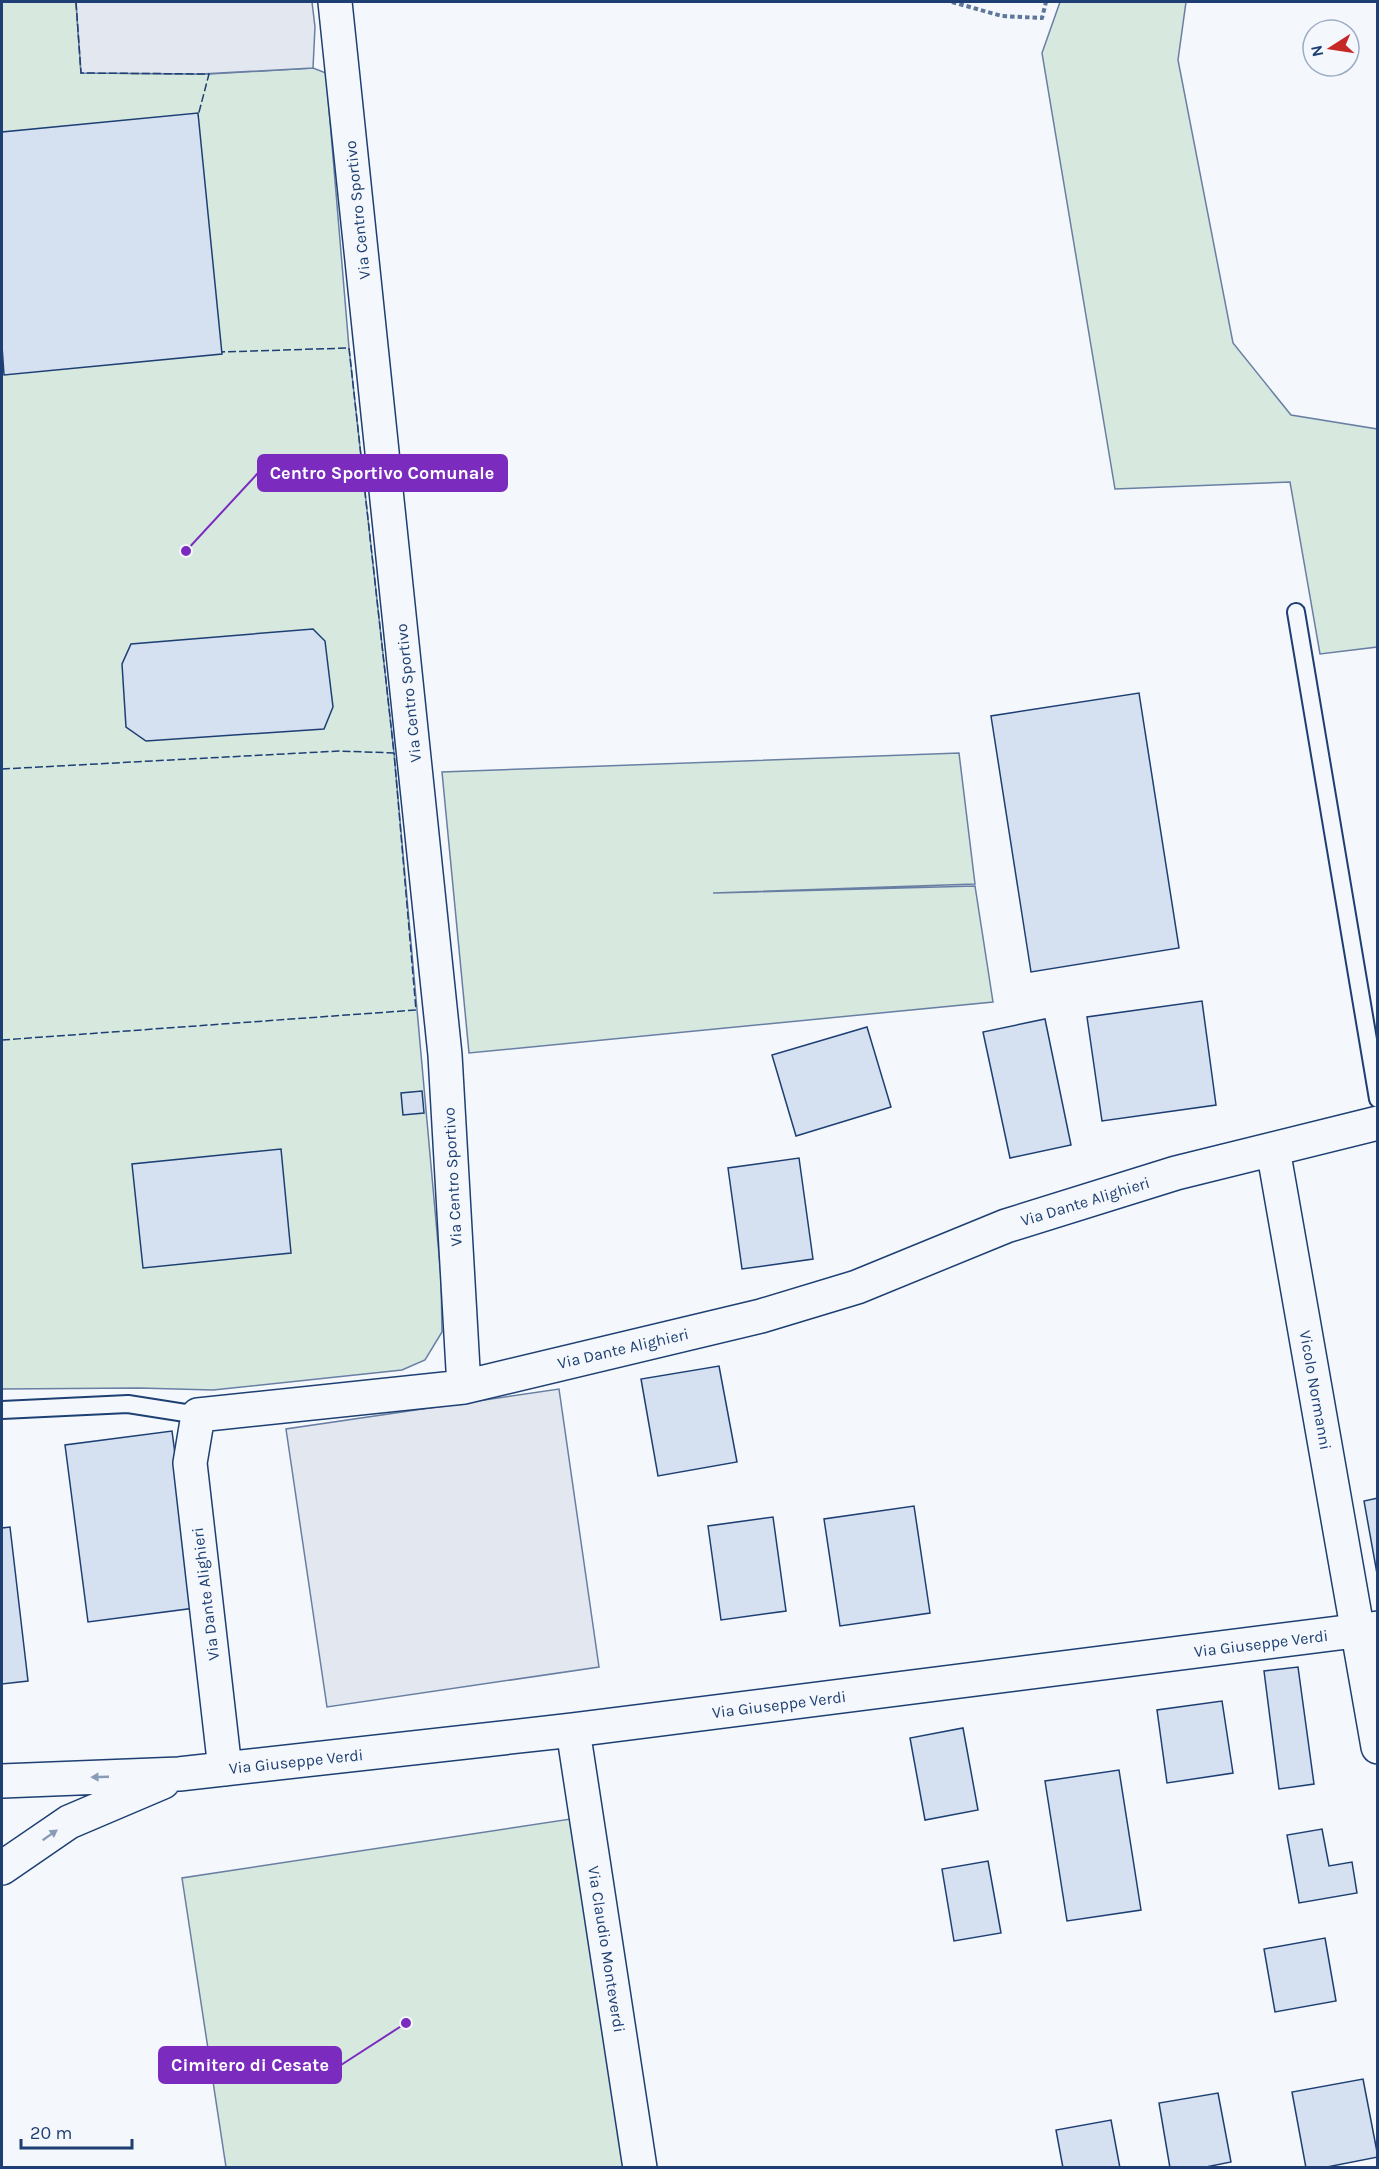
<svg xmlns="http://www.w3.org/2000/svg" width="1379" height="2169" viewBox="0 0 1379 2169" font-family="Karla,sans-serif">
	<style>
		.green { fill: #d7e8df; stroke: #687fa3; stroke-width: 1.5 }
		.parking { fill: #e3e8f0; stroke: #687fa3; stroke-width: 1.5 }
		.building { fill: #d5e0f0; stroke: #1d3f73; stroke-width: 1.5 }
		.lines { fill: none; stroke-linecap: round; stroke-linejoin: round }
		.lane-casing { stroke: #1d3f73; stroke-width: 20 }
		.street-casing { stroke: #1d3f73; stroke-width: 36 }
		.path { stroke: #5e769c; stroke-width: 4; stroke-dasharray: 4.5 3; stroke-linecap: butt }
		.lane { stroke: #f4f7fb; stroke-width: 16 }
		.street { stroke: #f4f7fb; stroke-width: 33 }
		.fence { stroke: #1d3f73; stroke-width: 1.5; stroke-dasharray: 8 3; stroke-linecap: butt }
		.oneway { fill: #889bb7 }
		.labels { text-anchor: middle; stroke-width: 4.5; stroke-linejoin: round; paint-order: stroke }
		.street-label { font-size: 16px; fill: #1d3f73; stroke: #f4f7fb }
		.leader { fill: none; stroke: #7b2cbf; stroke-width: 2 }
		.callout-dot { fill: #7b2cbf; stroke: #f4f7fb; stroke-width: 2 }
		.callout { fill: #7b2cbf; stroke: #7b2cbf; stroke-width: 2 }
		.callout-label { font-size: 18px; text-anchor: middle; font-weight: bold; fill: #fff }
	</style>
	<rect width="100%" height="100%" fill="#f4f7fb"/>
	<path class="green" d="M 2,2 L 76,2 L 81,73 L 209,74 L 313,68 L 326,73 L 349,348 L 394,753 L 441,1277 L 442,1332 L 425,1360 L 402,1370 L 213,1390 L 139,1388 L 2,1389 Z
		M 1060,2 L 1186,2 L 1178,60 L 1233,343 L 1291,415 L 1377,429 L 1377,647 L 1320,654 L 1290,482 L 1115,489 L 1042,53 Z
		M 959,753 L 975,884 L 713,893 L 975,886 L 993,1002 L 469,1053 L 442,772 Z
		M 577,1818 L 630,2167 L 226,2167 L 182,1878 Z"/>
	<path class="parking" d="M 76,2 L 312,2 L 315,27 L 313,68 L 201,74 L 81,73 Z
		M 559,1389 L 599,1667 L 327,1707 L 286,1429 Z"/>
	<path class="building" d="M 198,113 L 222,354 L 4,375 L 2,346 L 2,132 Z
		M 313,629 L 325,641 L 333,707 L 324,729 L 146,741 L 126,727 L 122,664 L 131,644 Z
		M 1139,693 L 1179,948 L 1031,972 L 991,716 Z
		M 1202,1001 L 1216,1105 L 1102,1121 L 1087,1017 Z
		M 1045,1019 L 1071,1145 L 1010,1158 L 983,1032 Z
		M 867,1027 L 891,1107 L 796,1136 L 772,1055 Z
		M 422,1091 L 424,1113 L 403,1115 L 401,1093 Z
		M 281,1149 L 291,1253 L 143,1268 L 132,1164 Z
		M 799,1158 L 813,1259 L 742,1269 L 728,1168 Z
		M 719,1366 L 737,1462 L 658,1476 L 641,1379 Z
		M 172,1431 L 195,1608 L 88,1622 L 65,1445 Z
		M 1378,1498 L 1378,1579 L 1364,1501 Z
		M 914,1506 L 930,1613 L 840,1626 L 824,1519 Z
		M 773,1517 L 786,1611 L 721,1620 L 708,1526 Z
		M 10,1527 L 28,1681 L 2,1684 L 2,1528 Z
		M 1298,1667 L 1314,1784 L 1279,1789 L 1264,1671 Z
		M 1222,1701 L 1233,1773 L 1167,1783 L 1157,1710 Z
		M 963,1728 L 978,1810 L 925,1820 L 910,1738 Z
		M 1119,1770 L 1141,1910 L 1067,1921 L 1045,1781 Z
		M 1322,1829 L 1329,1866 L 1352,1862 L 1357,1893 L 1299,1903 L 1287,1835 Z
		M 988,1861 L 1001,1933 L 954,1941 L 942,1869 Z
		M 1325,1938 L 1336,2001 L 1275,2012 L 1264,1949 Z
		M 1363,2079 L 1378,2157 L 1322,2168 L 1306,2168 L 1292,2092 Z
		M 1218,2093 L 1231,2162 L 1201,2168 L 1170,2168 L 1159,2103 Z
		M 1111,2120 L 1120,2168 L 1063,2168 L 1056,2130 Z"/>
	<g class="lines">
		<g class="lane-casing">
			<path id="lane" d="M 1296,612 L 1378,1099
				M 2,1410 L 128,1404 L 198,1415"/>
		</g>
		<g class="street-casing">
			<path id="street" d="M 335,2 L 445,1055 L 464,1387
				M 1273,1149 L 1378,1747
				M 573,1730 L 640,2168
				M 225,1769 L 190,1463 L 198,1415 L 464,1387 L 761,1316 L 857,1287 L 1006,1226 L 1176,1173 L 1378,1123
				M 2,1781 L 179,1774 L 573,1730 L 1378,1628
				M 2,1868 L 69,1822 L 163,1782"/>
		</g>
		<path class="path" d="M 952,2 L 1002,16 L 1042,18 L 1046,2"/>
		<use href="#lane" class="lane"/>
		<use href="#street" class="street"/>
		<path class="fence" d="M 76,2 L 81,73 L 209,74 L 198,116
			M 2,769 L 339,751 L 394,753 L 349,348 L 221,352
			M 2,1040 L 416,1010 L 394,753"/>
	</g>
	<defs><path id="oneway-solid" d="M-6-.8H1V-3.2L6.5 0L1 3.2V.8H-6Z" transform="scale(1.5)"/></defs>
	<g class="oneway">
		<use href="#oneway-solid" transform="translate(100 1777) rotate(178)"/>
		<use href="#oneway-solid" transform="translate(50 1835) rotate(-35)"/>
	</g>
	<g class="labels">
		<g class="street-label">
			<text transform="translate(357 210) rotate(-96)" y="6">Via Centro Sportivo</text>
			<text transform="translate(408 693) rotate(-96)" y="6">Via Centro Sportivo</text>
			<text transform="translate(452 1177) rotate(-93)" y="6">Via Centro Sportivo</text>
			<text transform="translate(1085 1201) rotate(-17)" y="6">Via Dante Alighieri</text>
			<text transform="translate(623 1348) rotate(-13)" y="6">Via Dante Alighieri</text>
			<text transform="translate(1316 1390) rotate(80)" y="6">Vicolo Normanni</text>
			<text transform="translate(205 1594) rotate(-97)" y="6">Via Dante Alighieri</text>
			<text transform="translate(1261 1643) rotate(-7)" y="6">Via Giuseppe Verdi</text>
			<text transform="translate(779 1704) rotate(-7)" y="6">Via Giuseppe Verdi</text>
			<text transform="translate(296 1761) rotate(-6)" y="6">Via Giuseppe Verdi</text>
			<text transform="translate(607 1949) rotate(81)" y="6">Via Claudio Monteverdi</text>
		</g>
	</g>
	<path class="leader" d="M186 551L258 473M406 2023L341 2065"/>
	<g class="callout-dot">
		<circle cx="186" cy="551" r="6"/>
		<circle cx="406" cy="2023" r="6"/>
	</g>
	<g class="callout">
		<rect x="258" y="455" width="249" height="36" rx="6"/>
		<rect x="159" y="2047" width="182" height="36" rx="6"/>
	</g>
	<g class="callout-label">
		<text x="382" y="479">Centro Sportivo Comunale</text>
		<text x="250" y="2071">Cimitero di Cesate</text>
	</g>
	<rect width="1379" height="2169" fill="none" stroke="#1d3f73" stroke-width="6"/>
	<g transform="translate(1331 48) rotate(258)"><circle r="28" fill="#f4f7fb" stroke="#9eadc5" stroke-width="1.5"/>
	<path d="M0-4.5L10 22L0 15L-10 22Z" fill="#c62828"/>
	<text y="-9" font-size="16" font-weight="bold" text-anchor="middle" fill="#1d3f73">N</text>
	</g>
	<path d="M21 2139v9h111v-9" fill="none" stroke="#1d3f73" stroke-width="3"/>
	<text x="30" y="2139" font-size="18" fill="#1d3f73" stroke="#f4f7fb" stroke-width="4.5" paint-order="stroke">20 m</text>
</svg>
